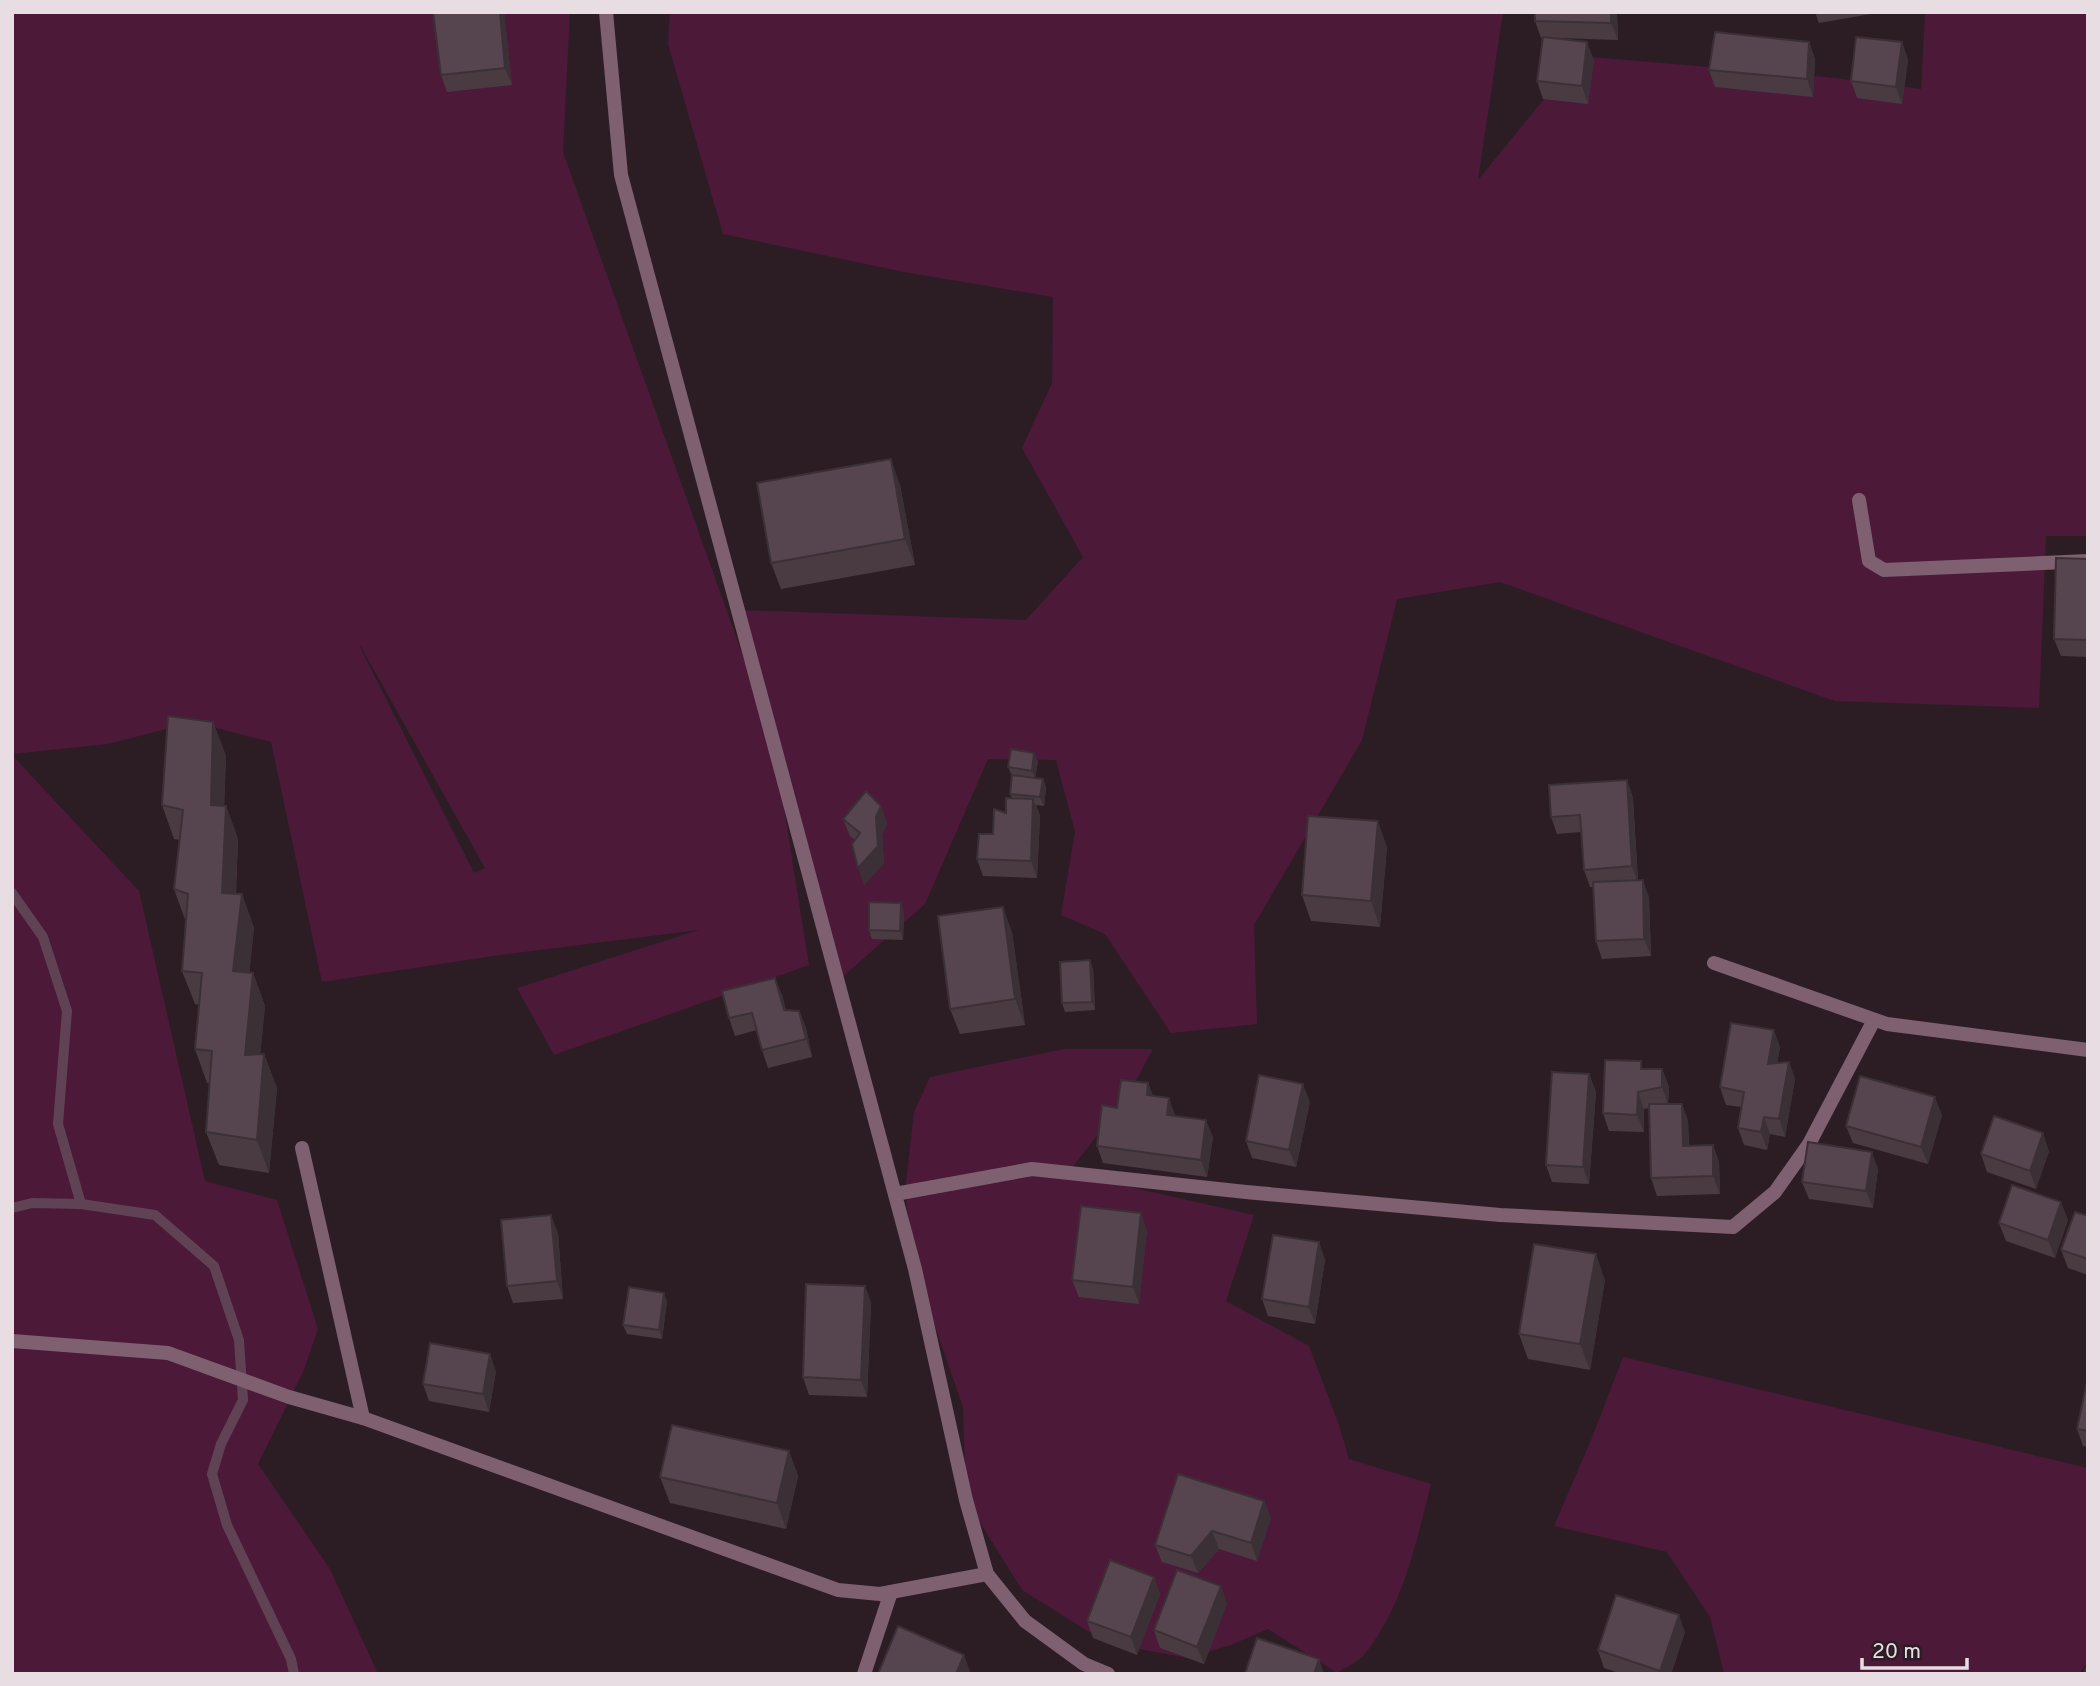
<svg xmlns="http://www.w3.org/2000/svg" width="2100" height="1686" viewBox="0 0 2100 1686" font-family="Overpass,sans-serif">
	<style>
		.green { fill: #4c1939; fill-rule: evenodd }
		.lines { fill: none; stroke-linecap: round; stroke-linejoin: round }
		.stream { stroke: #604255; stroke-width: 10 }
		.service { stroke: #7f6071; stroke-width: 14 }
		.minor { stroke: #7f6071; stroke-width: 14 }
		.tertiary { stroke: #7f6071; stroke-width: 14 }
		.wall { fill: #4a3b43 }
		.shaded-wall { fill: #3c3037 }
		.building { fill: #56454e; stroke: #3c3037; stroke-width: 2 }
	</style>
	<rect width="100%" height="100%" fill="#2c1d25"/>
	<path class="green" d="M 12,12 L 570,12 L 563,152 L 770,732 L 738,610 L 1026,620 L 1083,557 L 1022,448 L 1052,383 L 1053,297 L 904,272 L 723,234 L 668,44 L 670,12 L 1503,12 L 1478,180 L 1579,56 L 1827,77 L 1921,89 L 1925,12 L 2088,12 L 2088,536 L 2046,536 L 2039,708 L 1835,701 L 1500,582 L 1397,599 L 1362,740 L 1254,925 L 1257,1024 L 1171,1033 L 1105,934 L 1061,915 L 1075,832 L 1056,760 L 988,759 L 925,904 L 838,981 L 775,752 L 809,965 L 554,1055 L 517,988 L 699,930 L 500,955 L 322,982 L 271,742 L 193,722 L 108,744 L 12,754 ZM 360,647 L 361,647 L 485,868 L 474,873 Z
		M 12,755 L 139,891 L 205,1181 L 277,1200 L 318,1329 L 303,1372 L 258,1464 L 330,1569 L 378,1674 L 12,1674 Z
		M 1064,1049 L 1153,1049 L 1127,1097 L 1068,1173 L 1254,1215 L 1226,1301 L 1309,1346 L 1339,1425 L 1349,1459 L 1431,1484 C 1416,1543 1403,1607 1364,1655 C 1357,1663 1345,1667 1337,1673 L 1268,1629 L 1231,1645 L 1187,1658 L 1107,1643 L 1022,1590 L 966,1500 L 963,1407 L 915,1269 L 905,1192 L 914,1112 L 930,1077 Z
		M 1623,1357 L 2088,1468 L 2088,1662 L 2079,1674 L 1724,1674 L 1710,1617 L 1667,1552 L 1554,1526 L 1591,1440 Z"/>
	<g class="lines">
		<path class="stream" d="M 12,893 L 43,937 L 67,1011 L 58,1124 L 81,1204
			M 12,1208 L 32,1203 L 81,1204 L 155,1215 L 214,1266 L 239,1340 L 243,1400 L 221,1444 L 212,1474 L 227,1525 L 291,1659 L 294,1674"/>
		<path class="service" d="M 1859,500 L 1869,561 L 1884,570 L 2088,561
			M 1714,963 L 1887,1024 L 2088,1050
			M 302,1148 L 363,1418
			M 895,1194 L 1032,1169 L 1246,1192 L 1500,1215 L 1733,1227 L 1775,1192 L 1809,1144 L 1874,1020
			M 864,1674 L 891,1592"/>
		<path class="minor" d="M 12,1341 L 168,1353 L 289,1397 L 363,1418 L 838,1590 L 880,1594 L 987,1574"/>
		<path class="tertiary" d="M 606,12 L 621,175 L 915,1269 L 966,1500 L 987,1574 L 1025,1621 L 1084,1664 L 1108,1674"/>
	</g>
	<path class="wall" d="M 504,12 L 512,85 L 447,92 L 441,75 Z
		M 1617,12 L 1618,40 L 1556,38 L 1594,60 L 1588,104 L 1543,99 L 1537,81 L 1542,38 L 1541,38 L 1535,21 Z
		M 1815,12 L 1882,12 L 1819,23 Z
		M 1809,42 L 1815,59 L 1813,97 L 1715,87 L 1709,70 Z
		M 1902,42 L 1908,60 L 1902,104 L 1857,98 L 1851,81 Z
		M 900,485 L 915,565 L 781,589 L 771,563 Z
		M 2088,559 L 2088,657 L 2061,656 L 2054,639 Z
		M 213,722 L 226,756 L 224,806 L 226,806 L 238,839 L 236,894 L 242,894 L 254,928 L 249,973 L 253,973 L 265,1006 L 260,1055 L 264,1054 L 277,1088 L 269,1173 L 219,1165 L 206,1132 L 210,1083 L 207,1083 L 195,1049 L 199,1005 L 195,1004 L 182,971 L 186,922 L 174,889 L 180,840 L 174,839 L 162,805 Z
		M 1038,761 L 1035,778 L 1043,779 L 1046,788 L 1044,806 L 1036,805 L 1040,816 L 1037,878 L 983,876 L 977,859 L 1006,813 L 1012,798 L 1010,794 L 1012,776 L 1008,767 Z
		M 1627,780 L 1633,798 L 1638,880 L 1649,897 L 1651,956 L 1602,959 L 1596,941 L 1593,887 L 1590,887 L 1584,870 L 1581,832 L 1557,834 L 1551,817 Z
		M 881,806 L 887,824 L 882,834 L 884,863 L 864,885 L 855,840 L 850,836 L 843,819 Z
		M 1387,847 L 1380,927 L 1311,921 L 1302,895 Z
		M 904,912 L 903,940 L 872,939 L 869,930 Z
		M 1012,932 L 1025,1025 L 960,1034 L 950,1009 Z
		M 1093,969 L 1095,1010 L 1065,1012 L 1062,1003 Z
		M 782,995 L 786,1010 L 799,1011 L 806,1028 L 812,1057 L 768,1068 L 762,1050 L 757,1030 L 735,1036 L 729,1018 Z
		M 1780,1047 L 1777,1063 L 1789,1062 L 1795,1079 L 1785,1137 L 1770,1134 L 1767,1150 L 1744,1145 L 1738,1128 L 1741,1107 L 1726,1105 L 1720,1087 Z
		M 1644,1069 L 1662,1069 L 1669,1087 L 1668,1104 L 1682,1104 L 1688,1121 L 1689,1146 L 1713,1145 L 1719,1162 L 1720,1194 L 1657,1196 L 1651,1178 L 1649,1108 L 1644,1109 L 1644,1132 L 1609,1131 L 1603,1113 Z
		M 1589,1074 L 1596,1092 L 1589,1184 L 1552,1182 L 1546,1165 Z
		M 1148,1083 L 1153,1096 L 1175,1116 L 1213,1137 L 1207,1177 L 1103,1163 L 1097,1146 Z
		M 1310,1102 L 1296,1167 L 1252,1158 L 1246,1141 Z
		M 1942,1115 L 1928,1164 L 1853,1143 L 1846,1126 Z
		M 2049,1151 L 2036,1189 L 1987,1172 L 1981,1154 Z
		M 1878,1169 L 1873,1208 L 1809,1199 L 1802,1182 Z
		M 2088,1216 L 2088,1275 L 2068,1268 L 2061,1250 Z
		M 2068,1220 L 2055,1258 L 2006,1241 L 1999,1223 Z
		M 1147,1230 L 1139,1304 L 1079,1297 L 1072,1280 Z
		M 558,1233 L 563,1299 L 513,1303 L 507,1286 Z
		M 1319,1242 L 1325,1260 L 1315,1324 L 1268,1316 L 1262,1299 Z
		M 1605,1280 L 1590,1370 L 1528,1359 L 1519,1334 Z
		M 865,1286 L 871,1303 L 867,1397 L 809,1395 L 803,1377 Z
		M 667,1301 L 662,1339 L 627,1334 L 623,1325 Z
		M 496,1371 L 489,1412 L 429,1401 L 423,1384 Z
		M 2088,1377 L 2088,1447 L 2083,1446 L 2077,1429 Z
		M 789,1451 L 798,1476 L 786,1529 L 670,1503 L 660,1477 Z
		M 1264,1501 L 1271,1518 L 1257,1561 L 1219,1549 L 1198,1573 L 1162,1562 L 1155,1545 Z
		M 1154,1577 L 1160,1594 L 1137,1655 L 1093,1638 L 1087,1621 Z
		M 1227,1603 L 1204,1664 L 1160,1648 L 1154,1630 Z
		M 1685,1632 L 1671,1674 L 1622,1674 L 1604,1668 L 1598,1650 Z"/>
	<path class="shaded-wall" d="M 500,12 L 504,12 L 512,85 L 505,68 Z
		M 1611,12 L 1617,12 L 1618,40 L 1611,23 Z
		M 1587,42 L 1594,60 L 1588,104 L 1582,86 Z
		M 1809,42 L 1815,59 L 1813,97 L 1807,79 Z
		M 1902,42 L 1908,60 L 1902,104 L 1896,87 Z
		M 891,459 L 900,485 L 915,565 L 905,539 Z
		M 213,722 L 226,756 L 223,839 L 211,805 Z
		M 1034,753 L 1038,761 L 1035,779 L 1032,771 Z
		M 1043,779 L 1046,788 L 1044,806 L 1040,797 Z
		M 1627,780 L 1633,798 L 1638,884 L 1632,866 Z
		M 1033,799 L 1040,816 L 1037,878 L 1031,861 Z
		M 226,806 L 238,839 L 234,926 L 222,893 Z
		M 881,806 L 887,824 L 882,834 L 884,863 L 864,885 L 858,868 Z
		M 1378,821 L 1387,847 L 1380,927 L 1371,901 Z
		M 1643,880 L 1649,897 L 1651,956 L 1644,939 Z
		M 242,894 L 254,928 L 246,1005 L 233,971 Z
		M 901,903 L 904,912 L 903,940 L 900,931 Z
		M 1003,907 L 1012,932 L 1025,1025 L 1015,999 Z
		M 1090,960 L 1093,969 L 1095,1010 L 1092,1002 Z
		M 253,973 L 265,1006 L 257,1089 L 245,1055 Z
		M 775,978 L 782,995 L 790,1027 L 784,1010 Z
		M 799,1011 L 806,1028 L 812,1057 L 806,1039 Z
		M 1774,1030 L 1780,1047 L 1774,1082 L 1768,1064 Z
		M 264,1054 L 277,1088 L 269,1173 L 257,1140 Z
		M 1789,1062 L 1795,1079 L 1785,1137 L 1779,1119 Z
		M 1662,1069 L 1669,1087 L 1668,1104 L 1662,1087 Z
		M 1589,1074 L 1596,1092 L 1589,1184 L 1583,1167 Z
		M 1148,1083 L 1155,1101 L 1147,1095 Z
		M 1303,1084 L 1310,1102 L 1296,1167 L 1289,1150 Z
		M 1638,1092 L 1644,1109 L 1644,1132 L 1637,1115 Z
		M 1935,1097 L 1942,1115 L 1928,1164 L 1921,1147 Z
		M 1169,1098 L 1175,1115 L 1167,1115 Z
		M 1682,1104 L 1688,1121 L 1689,1163 L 1683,1146 Z
		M 1764,1117 L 1770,1134 L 1767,1150 L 1761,1132 Z
		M 1206,1120 L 1213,1137 L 1207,1177 L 1201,1160 Z
		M 2043,1133 L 2049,1151 L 2036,1189 L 2030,1171 Z
		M 1713,1145 L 1719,1162 L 1720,1194 L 1713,1176 Z
		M 1872,1152 L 1878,1169 L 1873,1208 L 1866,1191 Z
		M 2061,1202 L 2068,1220 L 2055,1258 L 2048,1240 Z
		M 1141,1213 L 1147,1230 L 1139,1304 L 1133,1287 Z
		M 551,1215 L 558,1233 L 563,1299 L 557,1281 Z
		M 1319,1242 L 1325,1260 L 1315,1324 L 1309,1307 Z
		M 1596,1254 L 1605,1280 L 1590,1370 L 1580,1344 Z
		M 865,1286 L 871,1303 L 867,1397 L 861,1380 Z
		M 664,1293 L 667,1301 L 662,1339 L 659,1330 Z
		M 490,1354 L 496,1371 L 489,1412 L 483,1394 Z
		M 789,1451 L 798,1476 L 786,1529 L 777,1503 Z
		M 1264,1501 L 1271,1518 L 1257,1561 L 1251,1543 Z
		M 1212,1531 L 1219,1549 L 1198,1573 L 1191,1556 Z
		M 1154,1577 L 1160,1594 L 1137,1655 L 1131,1637 Z
		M 1221,1586 L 1227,1603 L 1204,1664 L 1197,1647 Z
		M 1679,1615 L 1685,1632 L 1671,1674 L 1661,1674 L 1660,1671 Z
		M 964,1655 L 971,1674 L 956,1674 Z
		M 1319,1659 L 1324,1674 L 1314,1674 Z"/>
	<path class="building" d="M 433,12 L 500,12 L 505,68 L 441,75 Z
		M 1535,12 L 1611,12 L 1611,23 L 1535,21 Z
		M 1715,32 L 1809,42 L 1807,79 L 1709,70 Z
		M 1543,37 L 1587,42 L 1582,86 L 1537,81 Z
		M 1856,37 L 1902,42 L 1896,87 L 1851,81 Z
		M 891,459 L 905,539 L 771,563 L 757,483 Z
		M 2056,558 L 2088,559 L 2088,640 L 2054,639 Z
		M 168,716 L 213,722 L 211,805 L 226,806 L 222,893 L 242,894 L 233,971 L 253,973 L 245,1055 L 264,1054 L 257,1140 L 206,1132 L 212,1051 L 195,1049 L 202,973 L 182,971 L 188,894 L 174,889 L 183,810 L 162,805 Z
		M 1011,749 L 1034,753 L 1032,771 L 1008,767 Z
		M 1012,775 L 1043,779 L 1040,797 L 1010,794 Z
		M 1627,780 L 1632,866 L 1584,870 L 1580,815 L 1551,817 L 1549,785 Z
		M 866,791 L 881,806 L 876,817 L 878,846 L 858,868 L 852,844 L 860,833 L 843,819 Z
		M 1006,798 L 1033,799 L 1031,861 L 977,859 L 979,834 L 993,834 L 994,809 L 1006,813 Z
		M 1308,816 L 1378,821 L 1371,901 L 1302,895 Z
		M 1643,880 L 1644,939 L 1596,941 L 1593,882 Z
		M 869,902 L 901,903 L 900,931 L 869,930 Z
		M 1003,907 L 1015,999 L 950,1009 L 938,916 Z
		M 1090,960 L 1092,1002 L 1062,1003 L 1060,962 Z
		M 775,978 L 784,1010 L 799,1011 L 806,1039 L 762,1050 L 752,1013 L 729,1018 L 722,991 Z
		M 1731,1023 L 1774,1030 L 1768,1064 L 1789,1062 L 1779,1119 L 1764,1117 L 1761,1132 L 1738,1128 L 1744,1092 L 1720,1087 Z
		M 1605,1060 L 1641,1061 L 1641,1069 L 1662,1069 L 1662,1087 L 1638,1092 L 1637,1115 L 1603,1113 Z
		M 1552,1072 L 1589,1074 L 1583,1167 L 1546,1165 Z
		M 1259,1075 L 1303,1084 L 1289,1150 L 1246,1141 Z
		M 1860,1076 L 1935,1097 L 1921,1147 L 1846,1126 Z
		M 1121,1080 L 1148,1083 L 1147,1095 L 1169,1098 L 1167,1115 L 1206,1120 L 1201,1160 L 1097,1146 L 1102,1105 L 1117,1108 Z
		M 1649,1104 L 1682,1104 L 1683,1146 L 1713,1145 L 1713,1176 L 1651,1178 Z
		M 1994,1116 L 2043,1133 L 2030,1171 L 1981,1154 Z
		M 1808,1142 L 1872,1152 L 1866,1191 L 1802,1182 Z
		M 2012,1185 L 2061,1202 L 2048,1240 L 1999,1223 Z
		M 1081,1206 L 1141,1213 L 1133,1287 L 1072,1280 Z
		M 2075,1212 L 2088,1216 L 2088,1259 L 2061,1250 Z
		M 551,1215 L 557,1281 L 507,1286 L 501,1220 Z
		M 1273,1235 L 1319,1242 L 1309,1307 L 1262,1299 Z
		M 1534,1244 L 1596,1254 L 1580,1344 L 1519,1334 Z
		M 806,1284 L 865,1286 L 861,1380 L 803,1377 Z
		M 629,1287 L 664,1293 L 659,1330 L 623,1325 Z
		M 430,1343 L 490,1354 L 483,1394 L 423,1384 Z
		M 2088,1377 L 2088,1431 L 2077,1429 Z
		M 672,1425 L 789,1451 L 777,1503 L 660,1477 Z
		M 1178,1474 L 1264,1501 L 1251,1543 L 1212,1531 L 1191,1556 L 1155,1545 Z
		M 1110,1560 L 1154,1577 L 1131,1637 L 1087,1621 Z
		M 1177,1570 L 1221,1586 L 1197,1647 L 1154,1630 Z
		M 1616,1595 L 1679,1615 L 1660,1671 L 1598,1650 Z
		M 898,1626 L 964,1655 L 956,1674 L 878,1674 Z
		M 1257,1638 L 1319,1659 L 1314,1674 L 1245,1674 Z
		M 2086,1668 L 2088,1668 L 2088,1674 L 2084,1674 Z"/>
	<rect width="2100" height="1686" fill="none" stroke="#e8dde3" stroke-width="28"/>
	<path d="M1862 1658v10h105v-10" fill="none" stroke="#e8dde3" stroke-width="3.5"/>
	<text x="1872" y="1658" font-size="21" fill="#e8dde3" stroke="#2c1d25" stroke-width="5" paint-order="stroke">20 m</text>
</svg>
